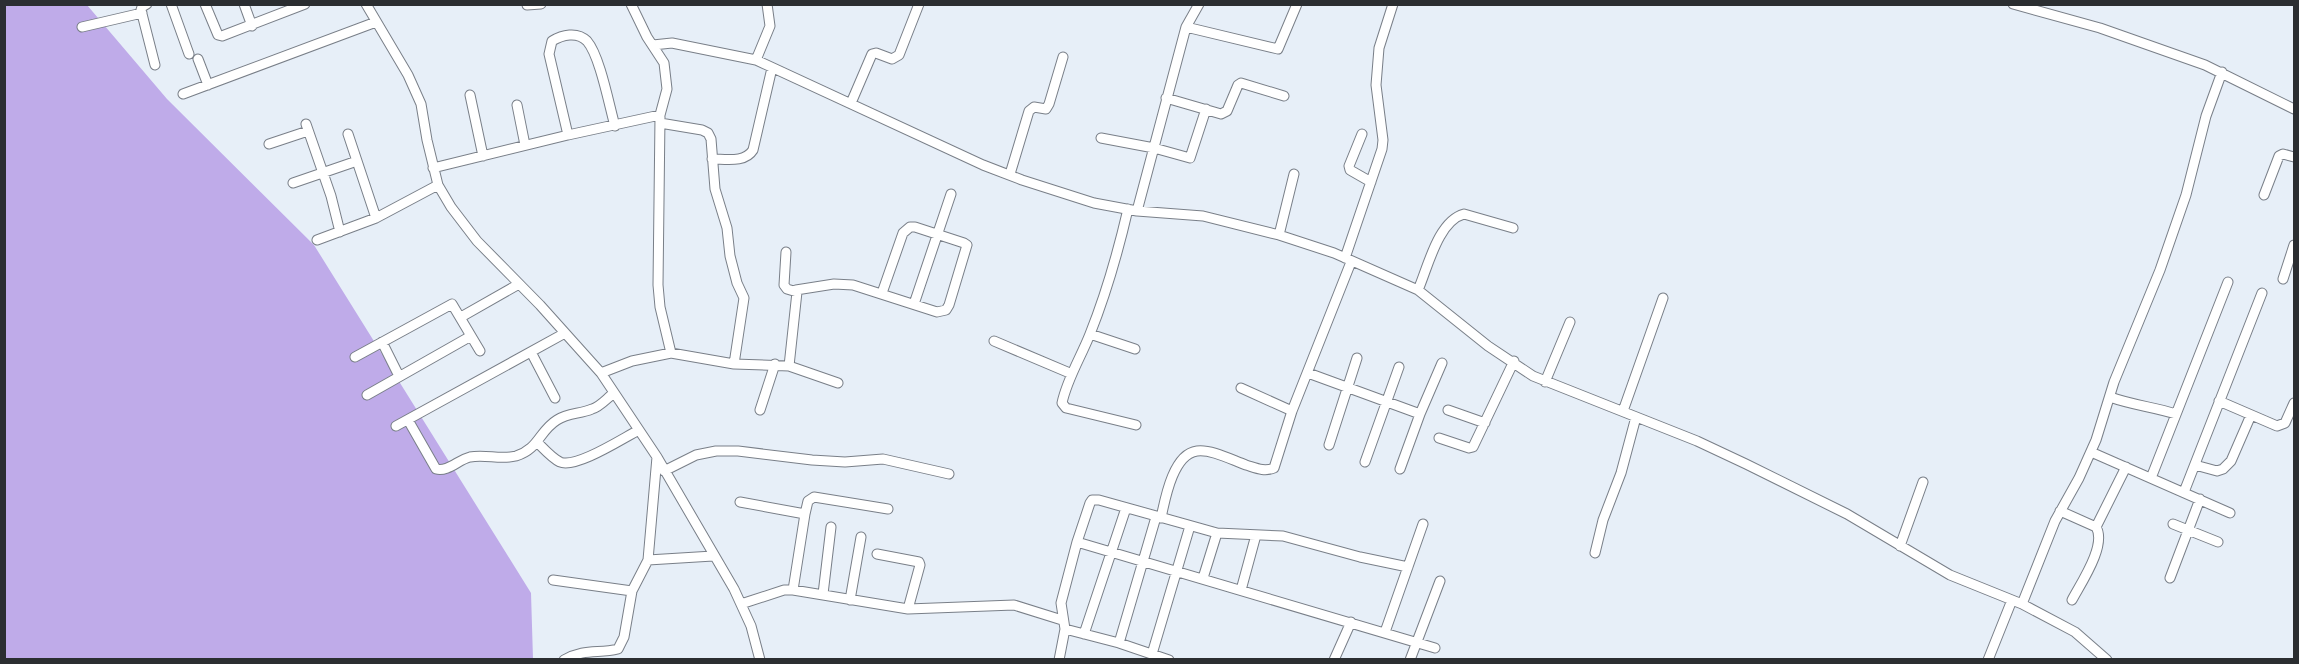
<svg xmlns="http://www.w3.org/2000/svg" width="2299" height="664" viewBox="0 0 2299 664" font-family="'PT Sans',sans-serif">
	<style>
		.forest { fill: #bfabe9 }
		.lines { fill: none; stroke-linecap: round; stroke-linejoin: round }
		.minor-casing { stroke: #797f88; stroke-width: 11 }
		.minor { stroke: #fff; stroke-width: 9 }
	</style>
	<rect width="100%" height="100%" fill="#e7eff8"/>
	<path class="forest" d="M 4,5 L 87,5 L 167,99 L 314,245 L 531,593 L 533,659 L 5,659 Z"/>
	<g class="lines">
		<g class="minor-casing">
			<path id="minor" d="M 147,4 L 142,7 L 141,10 L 155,65
				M 171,4 L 189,54
				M 205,4 L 218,35 L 222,36 L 305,4
				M 244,4 L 252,26
				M 366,4 L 408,75 L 421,104 L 427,140 L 438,185 L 451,207 L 477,241 L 540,305 L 601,373 L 657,457 L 734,589 L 751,626 L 760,660
				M 2013,4 L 2100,28 L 2205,65 L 2294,109
				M 527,5 L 541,4
				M 82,27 L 142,13
				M 1186,27 L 1278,49 L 1297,4
				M 653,45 L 672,43 L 756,60 L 983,165 L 1022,180 L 1094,203 L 1137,211 L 1203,216 L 1279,235 L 1334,253 L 1418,290 L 1488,346 L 1533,376 L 1697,441 L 1746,464 L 1847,514 L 1950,575 L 2022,604 L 2075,632 L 2107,660
				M 198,59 L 208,85
				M 756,60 L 770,26 L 767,4
				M 183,94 L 376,22
				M 470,95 L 483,156
				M 1166,98 L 1221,114 L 1227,111 L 1238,85 L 1241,83 L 1284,96
				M 851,103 L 872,54 L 876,53 L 892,59 L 899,55 L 919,4
				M 517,105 L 525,145
				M 660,117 L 658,285 L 660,307 L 671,353
				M 660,123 L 702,130 L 708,133 L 711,139 L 715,189 L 727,228 L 730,256 L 737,283 L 744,298 L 734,364
				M 306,124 L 331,196 L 340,232
				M 348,134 L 376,218
				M 1362,134 L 1349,166 L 1350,170 L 1371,182
				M 568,135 L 549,54 L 552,41 C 562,35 577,31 587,41 C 600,56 609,105 615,126
				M 1101,138 L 1154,148 L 1190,158 L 1206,109
				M 269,144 L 308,131
				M 712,159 C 726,159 745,163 753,150 L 772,68
				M 433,168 L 568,135 L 660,115 L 667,89 L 664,63 L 647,37 L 631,4
				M 1010,174 L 1029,111 L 1034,107 L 1046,109 L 1049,104 L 1063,57
				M 293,183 L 357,161
				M 2264,195 L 2279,156 L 2283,154 L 2294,157
				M 1128,209 C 1118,252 1106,294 1090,334 C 1081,357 1067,379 1062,403 L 1066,408 L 1136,425
				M 1137,211 L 1186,27 L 1199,4
				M 1279,235 L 1294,174
				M 317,240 L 376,218 L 438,185
				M 786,252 L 784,285 L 787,289 L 797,292 L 789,366
				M 1345,258 L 1382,149 L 1383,140 L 1376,85 L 1379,48 L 1393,4
				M 2283,279 L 2294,245
				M 796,290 L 834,284 L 853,285 L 937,312 L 946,310 L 949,305 L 967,245 L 964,243 L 915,227 L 910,227 L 903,233 L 882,293
				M 1418,290 C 1428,267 1438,221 1464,214 L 1513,228
				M 914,304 L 951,194
				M 461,317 L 519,284
				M 1090,334 L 1135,349
				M 994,341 L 1072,374
				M 382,342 L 399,376
				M 531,352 L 555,398
				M 355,357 L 452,304 L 480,351
				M 601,373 L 632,361 L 671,353 L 734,364 L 789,366 L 838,383
				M 1308,373 L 1420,414
				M 1545,382 L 1570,322
				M 1241,388 L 1292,411
				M 367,395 L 471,336
				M 2110,397 C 2132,405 2154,407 2176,414
				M 2219,401 L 2277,426 L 2285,423 L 2294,403
				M 760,410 L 775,364
				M 1448,410 L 1485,423
				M 1623,411 L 1663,298
				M 408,420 L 436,469 C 448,472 458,460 470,457 C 485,454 501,460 516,456 C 539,449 539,431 557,420 C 568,413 580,414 592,409 C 600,407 607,398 614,393
				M 396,426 L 565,333
				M 1439,438 L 1469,448 L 1473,447 L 1514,361
				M 538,443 C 544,449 552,458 560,462 C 576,469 623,438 639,430
				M 1329,445 L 1357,358
				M 2091,452 L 2230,513
				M 657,457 L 648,560 L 713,556
				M 1365,462 L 1399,367
				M 2195,465 L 2217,471 L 2223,469 L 2231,461 L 2251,415
				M 1400,469 L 1420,414 L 1442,363
				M 664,471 L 696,455 L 716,451 L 738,451 L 812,460 L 845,462 L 883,459 L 949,474
				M 2151,478 L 2228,282
				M 2184,492 L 2262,293
				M 740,502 L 805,514 L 793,590
				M 2060,511 L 2096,527 C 2107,545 2081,583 2072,600
				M 805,514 L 808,501 L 814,497 L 888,509
				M 1161,518 C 1165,499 1173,454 1197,451 C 1211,449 1232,460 1246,465 C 1256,468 1264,472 1274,468 L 1292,411 L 1351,262
				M 2173,524 L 2218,542
				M 2096,527 L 2126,467
				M 1077,542 L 1090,503 L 1092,500 L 1099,500 L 1217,533 L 1283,536 L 1360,557 L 1408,567
				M 1900,546 L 1923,482
				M 1595,553 L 1603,520 L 1621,473 L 1636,417
				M 877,554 L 919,562 L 920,565 L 908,609
				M 1203,578 L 1217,533
				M 2170,578 L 2200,499
				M 553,580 L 632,591 L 648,560
				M 1241,590 L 1256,535
				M 823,594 L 831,527
				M 850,600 L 861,537
				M 741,604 L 784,590 L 793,590 L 908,609 L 1014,605 L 1062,620
				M 2022,604 L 2055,521 L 2079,478 L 2096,440 L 2114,382 L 2160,270 L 2186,195 L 2206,116 L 2222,72
				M 1065,629 L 1119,643 L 1169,660
				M 1385,632 L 1423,524
				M 1084,634 L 1126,508
				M 1119,643 L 1156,517
				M 1152,654 L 1190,526
				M 564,660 C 585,648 598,654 618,649 L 624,637 L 632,591
				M 1059,660 L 1065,629 L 1061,603 L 1077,542 L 1435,648
				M 1334,660 L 1351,622
				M 1410,660 L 1440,581
				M 1988,660 L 2012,600"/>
		</g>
		<use href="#minor" class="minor"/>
	</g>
	<rect width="2299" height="664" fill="none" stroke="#2b2e31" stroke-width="12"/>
</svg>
